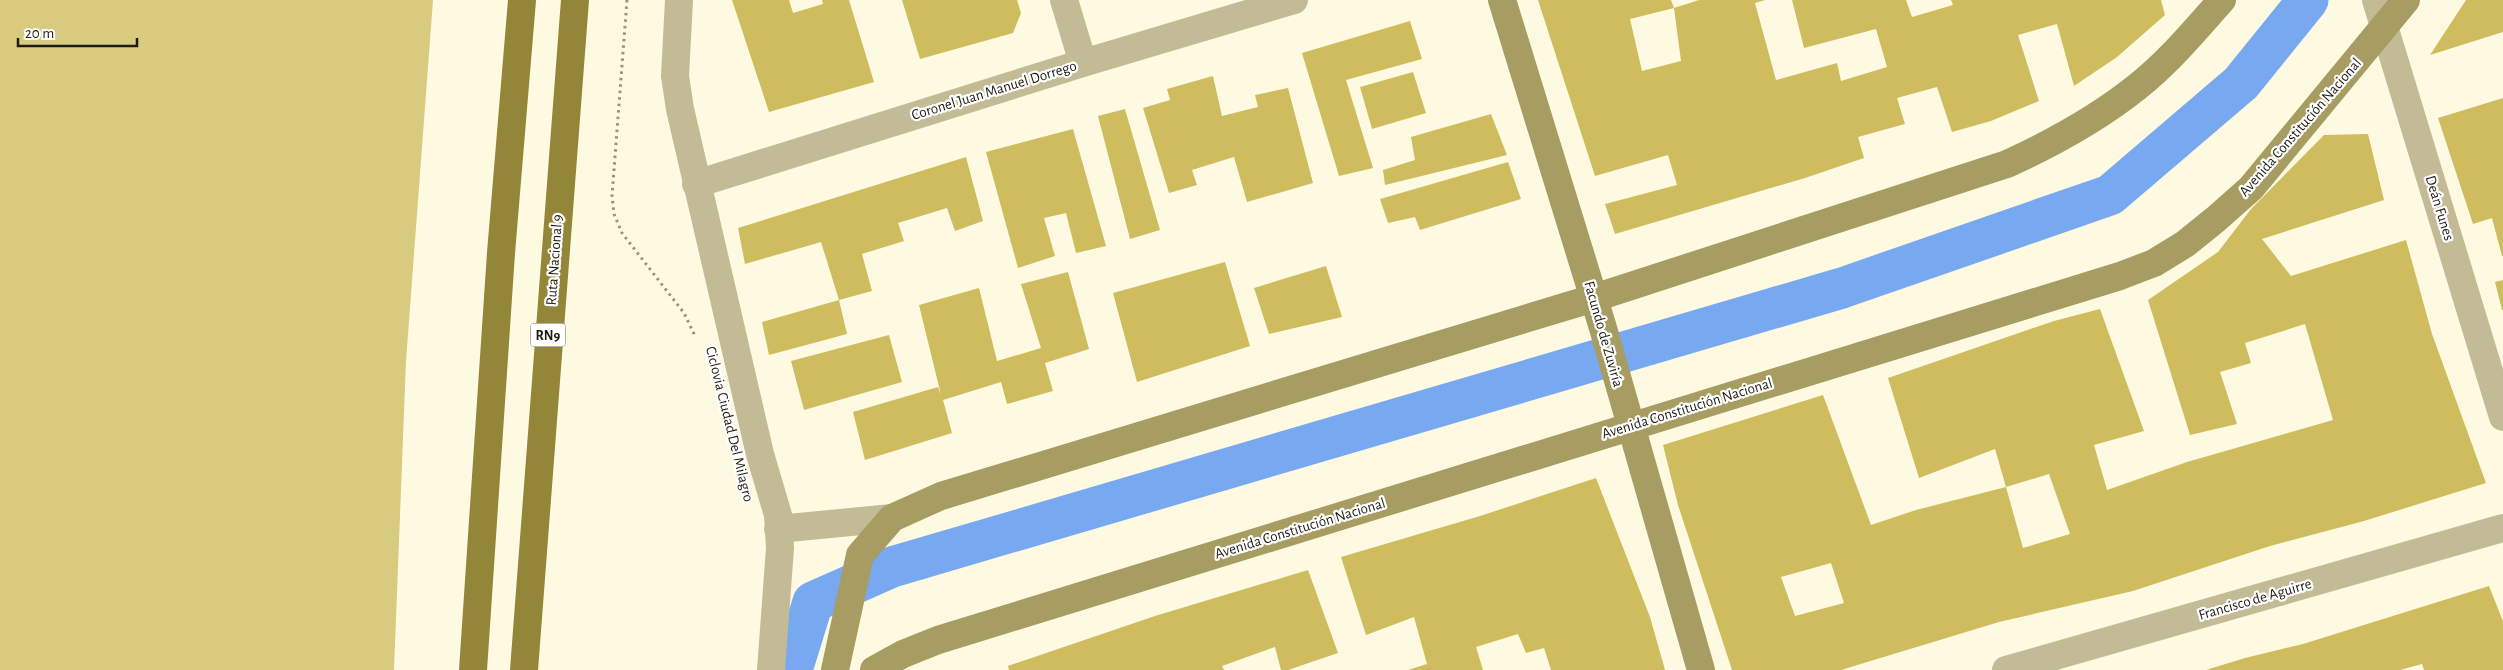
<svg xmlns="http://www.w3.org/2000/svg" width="2503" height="670" viewBox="0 0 2503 670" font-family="'Alegreya Sans',sans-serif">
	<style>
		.green { fill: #d8ca7f }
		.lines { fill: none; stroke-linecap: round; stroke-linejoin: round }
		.canal { stroke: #78a9f0; stroke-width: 41 }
		.building { fill: #cebc5e; fill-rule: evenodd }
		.path { stroke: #979481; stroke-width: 3; stroke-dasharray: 2.5 4; stroke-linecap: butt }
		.street { stroke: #c2bb95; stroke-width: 28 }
		.secondary { stroke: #a79c62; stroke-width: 28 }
		.primary { stroke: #948638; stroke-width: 28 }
		.labels { text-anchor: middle; stroke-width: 4.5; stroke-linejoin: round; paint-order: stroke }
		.shield { fill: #fff; stroke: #626058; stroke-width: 1 }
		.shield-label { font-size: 14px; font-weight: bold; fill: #1e1c11 }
		.street-label { font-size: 15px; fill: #1e1c11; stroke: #fff }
	</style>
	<rect width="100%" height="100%" fill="#fefae1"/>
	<path class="green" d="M 0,0 L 433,0 L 406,361 L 394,670 L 0,670 Z"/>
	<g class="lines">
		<path class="canal" d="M 792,670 L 813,602 L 892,567 L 1842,288 L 2110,195 L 2241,83 L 2308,0"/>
	</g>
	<path class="building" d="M 732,0 L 789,0 L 793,13 L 823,4 L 822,0 L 849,0 L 874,82 L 769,112 Z
		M 902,0 L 1017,0 L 1021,13 L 1013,33 L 920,59 Z
		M 1538,0 L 1671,0 L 1674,8 L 1630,19 L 1642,71 L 1681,61 L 1674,8 L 1699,0 L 1765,0 L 1755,3 L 1776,80 L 1837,63 L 1841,81 L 1887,67 L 1876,29 L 1804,48 L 1792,0 L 1906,0 L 1912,17 L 1953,5 L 1951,0 L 2161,0 L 2165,15 L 2117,57 L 2074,86 L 2057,24 L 2018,35 L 2039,101 L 1991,121 L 1952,132 L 1937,87 L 1897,98 L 1905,124 L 1858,137 L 1864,158 L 1805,178 L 1615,234 L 1605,204 L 1677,185 L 1668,155 L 1595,176 Z
		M 2466,0 L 2503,0 L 2503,32 L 2430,55 Z
		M 1410,21 L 1422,59 L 1346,80 L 1373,168 L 1339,176 L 1302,53 Z
		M 1413,72 L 1426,113 L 1372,129 L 1360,87 Z
		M 1213,76 L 1222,116 L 1258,107 L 1255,95 L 1288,88 L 1313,183 L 1247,202 L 1234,157 L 1192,170 L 1197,185 L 1169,193 L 1143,108 L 1170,100 L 1167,89 Z
		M 2503,98 L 2503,256 L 2502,256 L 2492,218 L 2473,224 L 2438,118 Z
		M 1125,109 L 1160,230 L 1130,239 L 1098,116 Z
		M 1491,114 L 1507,155 L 1385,185 L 1383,170 L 1415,160 L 1411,137 Z
		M 1073,129 L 1106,246 L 1076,253 L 1066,213 L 1044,218 L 1055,256 L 1018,268 L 986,152 Z
		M 2368,134 L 2384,200 L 2262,239 L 2291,276 L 2406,240 L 2432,334 L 2486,483 L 2364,521 L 2270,546 L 2133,591 L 1999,622 L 1841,670 L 1732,670 L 1678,505 L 1663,445 L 1823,395 L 1871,525 L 1916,510 L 2006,487 L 2023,548 L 2070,534 L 2049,474 L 2006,487 L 1995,449 L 1919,478 L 1888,378 L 2054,321 L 2100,309 L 2144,431 L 2094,445 L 2107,490 L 2187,462 L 2333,420 L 2305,324 L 2245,343 L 2251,363 L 2220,372 L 2237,424 L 2190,435 L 2148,300 L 2218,252 L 2251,209 L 2324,135 ZM 1831,563 L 1844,603 L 1795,616 L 1781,577 Z
		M 966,157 L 983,221 L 955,231 L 947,208 L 898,223 L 904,241 L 862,254 L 872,291 L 839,300 L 847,334 L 769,355 L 762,322 L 839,300 L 821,242 L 745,264 L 738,228 Z
		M 1508,162 L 1521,199 L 1420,230 L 1415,217 L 1388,223 L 1380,199 Z
		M 1225,262 L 1250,346 L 1137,382 L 1113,293 Z
		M 1326,266 L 1342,317 L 1269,334 L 1254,288 Z
		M 1068,272 L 1089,349 L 1045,363 L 1053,391 L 1007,404 L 1001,382 L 943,400 L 952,433 L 865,460 L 853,412 L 938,387 L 941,395 L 919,305 L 979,288 L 997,361 L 1041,348 L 1021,284 Z
		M 2503,280 L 2503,310 L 2502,310 L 2495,282 Z
		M 889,335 L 902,382 L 804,410 L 791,361 Z
		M 1596,478 L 1650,617 L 1665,670 L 1551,670 L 1544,648 L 1526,653 L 1518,634 L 1476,647 L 1483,670 L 1408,670 L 1427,664 L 1414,617 L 1366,635 L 1341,557 L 1480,516 Z
		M 1308,570 L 1338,653 L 1288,670 L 1281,670 L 1275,647 L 1222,666 L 1224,670 L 1009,670 L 1008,666 L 1155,616 Z
		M 2489,586 L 2503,621 L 2503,670 L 2424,670 L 2422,664 L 2400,670 L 2206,670 L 2245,658 L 2303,644 Z"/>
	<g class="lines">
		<path class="path" d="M 627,0 L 612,196 L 614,214 L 622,233 L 684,313 L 695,336"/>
		<path class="street" d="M 679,0 L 675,76 L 680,109 L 760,454 L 778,515 L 780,548 L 771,670
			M 1064,0 L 1083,63
			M 2376,0 L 2503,417
			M 696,184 L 1083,63 L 1294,0
			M 778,529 L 892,518
			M 2006,670 L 2503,528"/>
		<path class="secondary" d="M 1502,0 L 1603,328 L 1701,670
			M 835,670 L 860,555 L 892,518 L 941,496 L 1594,298 L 2007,164 C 2053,143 2097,119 2137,87 C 2169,62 2195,30 2222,0
			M 874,670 L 903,654 L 938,640 L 2120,276 L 2154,263 L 2185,244 L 2216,219 L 2251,188 L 2406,0"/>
		<path class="primary" d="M 473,670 L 501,253 L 522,0
			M 524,670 L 575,0"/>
	</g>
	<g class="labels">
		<rect class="shield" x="530.5" y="323.5" width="35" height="23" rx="4"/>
		<g class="shield-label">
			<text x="548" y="340">RN9</text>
		</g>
		<g class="street-label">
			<text transform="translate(994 90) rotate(-17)" y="5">Coronel Juan Manuel Dorrego</text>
			<text transform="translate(2300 127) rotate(-49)" y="5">Avenida Constitución Nacional</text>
			<text transform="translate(2440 208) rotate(73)" y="5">Deán Funes</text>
			<text transform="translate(554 260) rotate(-86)" y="5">Ruta Nacional 9</text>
			<text transform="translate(1604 334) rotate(74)" y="5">Facundo de Zuviría</text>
			<text transform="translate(1687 408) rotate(-17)" y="5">Avenida Constitución Nacional</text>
			<text transform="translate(730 424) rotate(76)" y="5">Ciclovia Ciudad Del Milagro</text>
			<text transform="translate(1300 528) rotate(-17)" y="5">Avenida Constitución Nacional</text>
			<text transform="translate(2255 599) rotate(-16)" y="5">Francisco de Aguirre</text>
		</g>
	</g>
	<path d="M18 38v8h119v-8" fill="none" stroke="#1e1c11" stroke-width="2.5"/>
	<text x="25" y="38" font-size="15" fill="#1e1c11" stroke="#ffffff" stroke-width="4" paint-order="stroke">20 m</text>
</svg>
